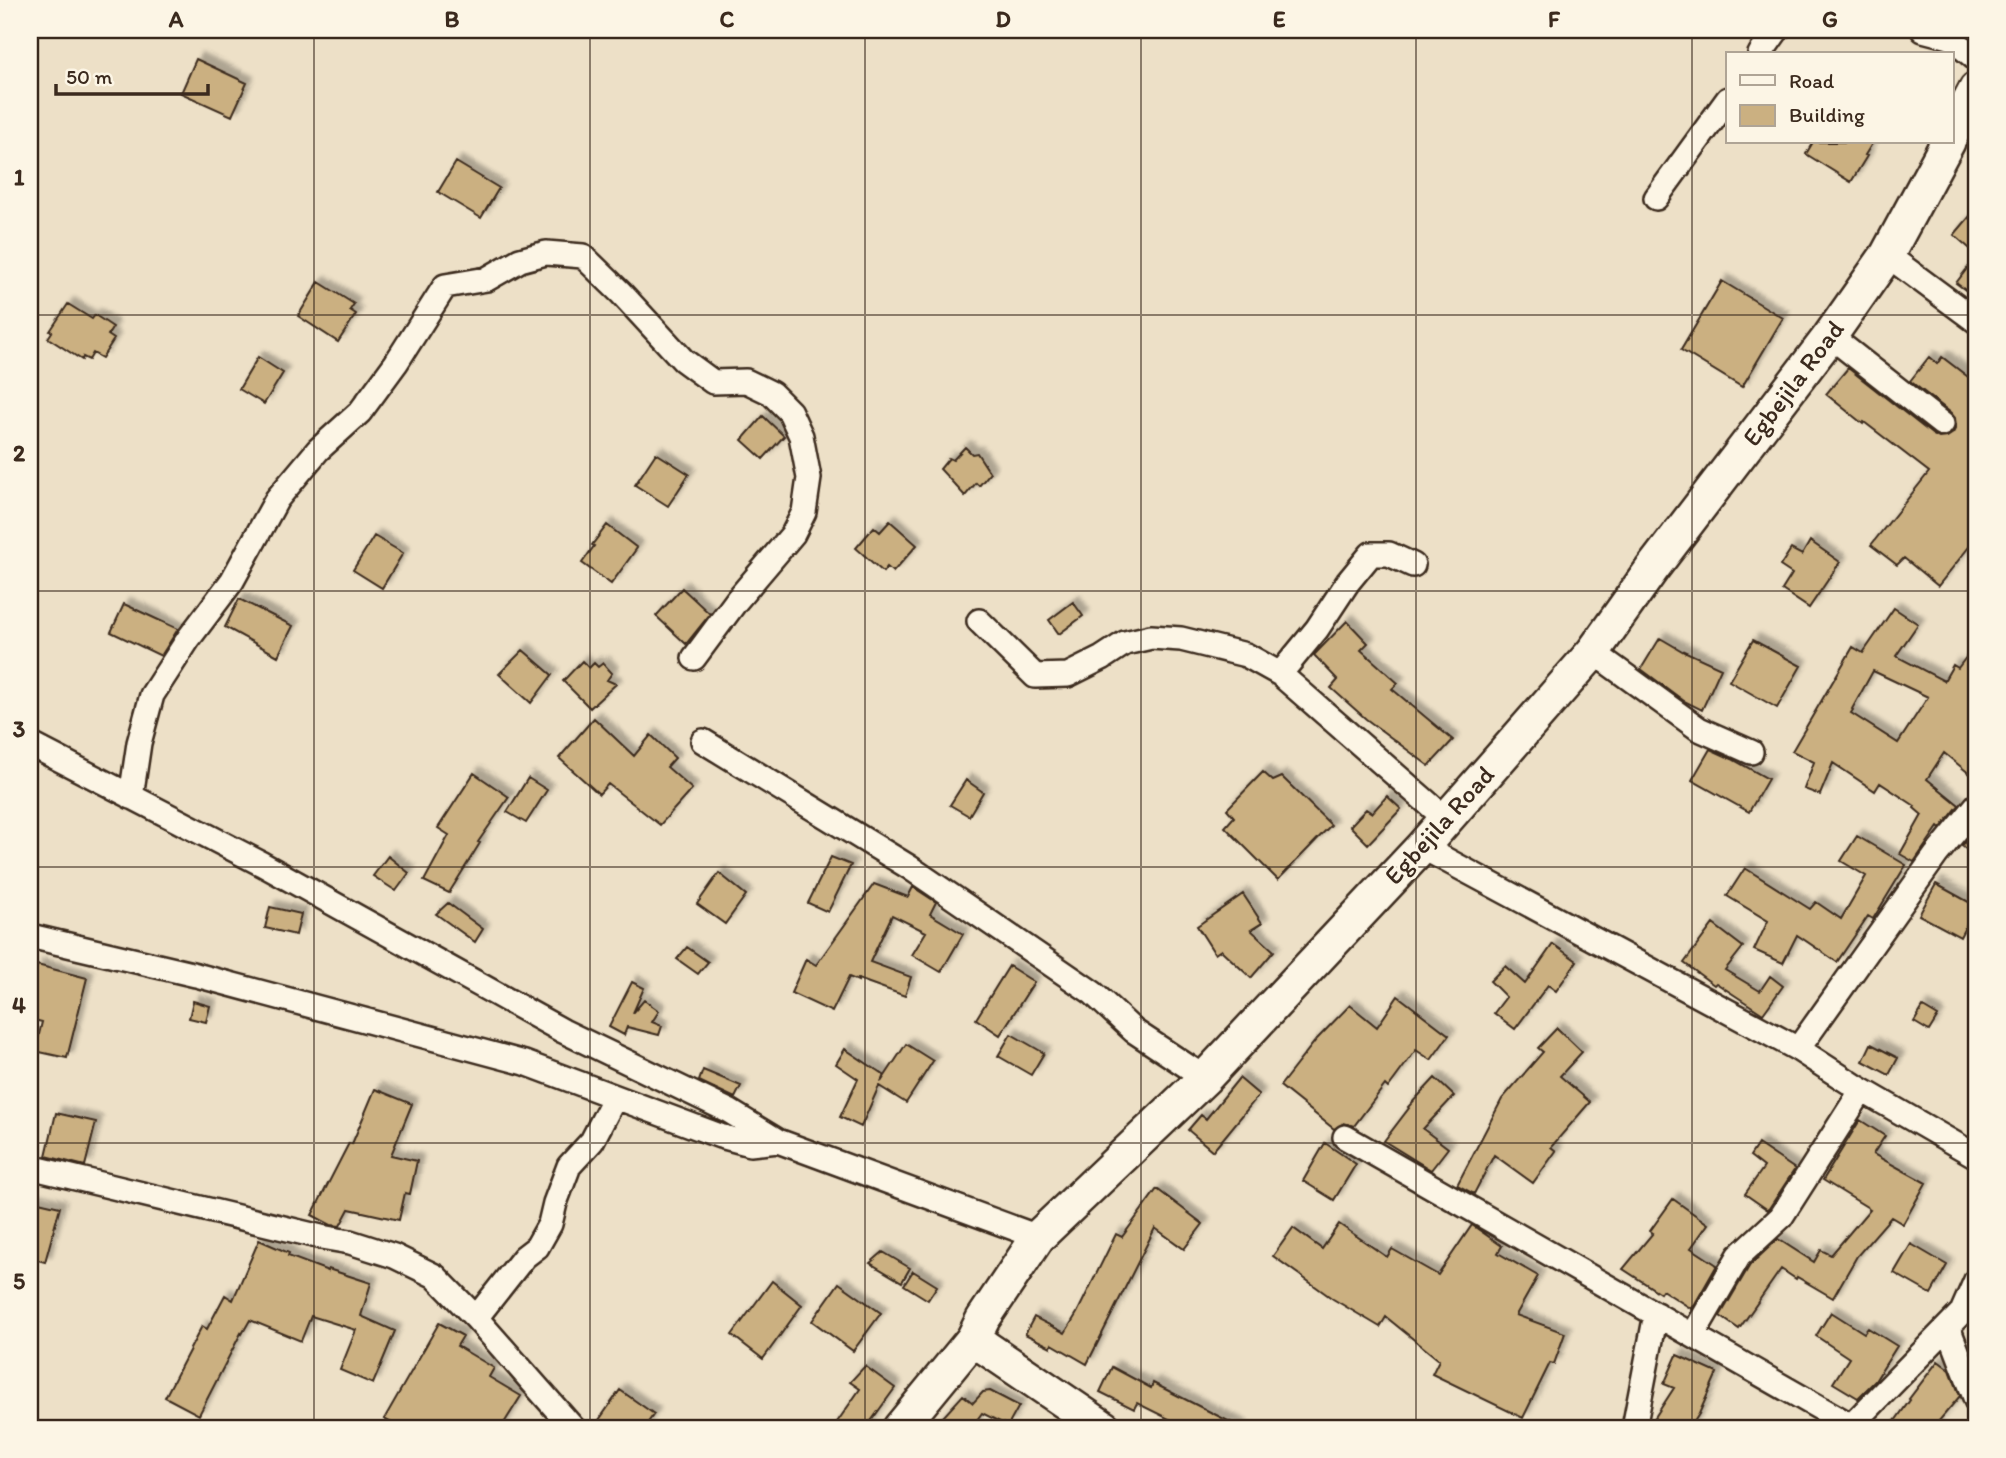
<svg xmlns="http://www.w3.org/2000/svg" width="2006" height="1458" viewBox="0 0 2006 1458" font-family="Itim,sans-serif">
	<style>
		.building { fill: #cbb081; stroke: #3b2a1e; stroke-width: 2; fill-rule: evenodd; filter: url(#shadow) }
		.lines { fill: none; stroke-linecap: round; stroke-linejoin: round }
		.street-casing { stroke: #3b2a1e; stroke-width: 28 }
		.secondary-casing { stroke: #3b2a1e; stroke-width: 38 }
		.street { stroke: #fcf5e5; stroke-width: 23 }
		.secondary { stroke: #fcf5e5; stroke-width: 33 }
		.grid { fill: none; stroke: #3b2a1e; stroke-width: 2; stroke-opacity: 0.55 }
		.labels { text-anchor: middle; stroke-width: 6; stroke-linejoin: round; paint-order: stroke }
		.street-label { font-size: 26px; fill: #3b2a1e; stroke: #fcf5e5 }
		.neatline { fill: none; stroke: #3b2a1e; stroke-width: 2.5 }
		.grid-label { font-size: 23px; text-anchor: middle; font-weight: bold; fill: #3b2a1e }
	</style>
	<defs>
		<filter id="shadow"><feDropShadow dx="6" dy="-6" stdDeviation="2" flood-color="#0004"/></filter>
	</defs>
	<rect width="100%" height="100%" fill="#ede0c7"/>
	<filter id="ink" filterUnits="userSpaceOnUse"><feTurbulence type="fractalNoise" baseFrequency=".0143" numOctaves="2"/><feDisplacementMap in="SourceGraphic" scale="14" xChannelSelector="R" yChannelSelector="G"/><feConvolveMatrix kernelMatrix="1 2 1 2 8 2 1 2 1" color-interpolation-filters="sRGB"/></filter>
	<g filter="url(#ink)">
		<path class="building" d="M 196,59 L 247,83 L 232,116 L 181,93 Z
			M 1813,142 L 1873,142 L 1865,155 L 1867,156 L 1851,182 L 1806,154 Z
			M 456,162 L 499,188 L 481,218 L 438,192 Z
			M 1976,209 L 1976,254 L 1954,235 Z
			M 1976,257 L 1976,298 L 1956,283 Z
			M 1722,281 L 1783,318 L 1742,387 L 1681,350 Z
			M 319,282 L 354,304 L 350,310 L 356,314 L 338,342 L 298,316 Z
			M 68,304 L 92,319 L 95,315 L 113,327 L 108,335 L 114,339 L 102,358 L 93,353 L 89,360 L 83,357 L 82,360 L 48,338 L 52,332 L 50,331 Z
			M 258,357 L 283,373 L 264,404 L 239,389 Z
			M 1929,357 L 1937,364 L 1942,357 L 1976,383 L 1976,508 L 1968,517 L 1976,524 L 1976,538 L 1938,586 L 1904,558 L 1897,565 L 1871,545 L 1929,472 L 1864,422 L 1863,424 L 1826,394 L 1848,368 L 1933,435 L 1939,438 L 1947,437 L 1953,433 L 1956,427 L 1955,418 L 1951,413 L 1910,381 Z
			M 763,416 L 784,436 L 763,459 L 742,440 Z
			M 965,447 L 972,454 L 977,453 L 990,473 L 979,486 L 976,483 L 965,496 L 940,469 L 949,458 L 953,460 Z
			M 656,453 L 689,474 L 668,506 L 635,485 Z
			M 890,521 L 917,545 L 893,572 L 887,567 L 883,572 L 856,548 L 874,527 L 880,532 Z
			M 607,525 L 637,548 L 611,584 L 582,563 L 594,546 L 592,545 Z
			M 374,536 L 403,553 L 382,588 L 353,570 Z
			M 1810,541 L 1840,562 L 1809,608 L 1782,590 L 1792,574 L 1780,566 L 1791,549 L 1802,555 Z
			M 682,588 L 710,614 L 686,644 L 656,616 Z
			M 239,599 L 293,626 L 278,656 L 225,627 Z
			M 1073,602 L 1083,616 L 1059,634 L 1049,620 Z
			M 124,604 L 178,629 L 161,656 L 111,632 Z
			M 1894,608 L 1918,624 L 1896,656 L 1944,681 L 1953,665 L 1958,668 L 1976,644 L 1976,779 L 1944,753 L 1927,779 L 1959,805 L 1940,829 L 1938,827 L 1914,862 L 1900,854 L 1922,815 L 1914,808 L 1915,806 L 1880,783 L 1875,791 L 1833,763 L 1820,795 L 1804,789 L 1814,762 L 1792,751 L 1853,647 L 1863,653 ZM 1873,671 L 1928,697 L 1898,743 L 1851,713 L 1853,710 L 1852,709 Z
			M 1347,621 L 1368,643 L 1361,650 L 1398,683 L 1392,689 L 1453,740 L 1429,766 L 1366,719 L 1331,688 L 1338,680 L 1314,655 Z
			M 1660,638 L 1684,652 L 1684,651 L 1721,668 L 1702,710 L 1684,701 L 1641,669 Z
			M 1753,640 L 1801,666 L 1777,708 L 1729,681 Z
			M 523,650 L 552,675 L 531,703 L 499,674 Z
			M 582,661 L 589,668 L 594,663 L 598,667 L 603,663 L 612,673 L 607,680 L 616,684 L 590,708 L 563,681 Z
			M 594,718 L 634,756 L 651,735 L 675,758 L 667,767 L 692,789 L 660,825 L 608,784 L 599,794 L 559,758 Z
			M 1710,749 L 1732,759 L 1768,779 L 1749,812 L 1692,780 Z
			M 1263,772 L 1273,781 L 1282,777 L 1331,825 L 1278,880 L 1225,827 L 1234,817 L 1227,809 Z
			M 474,773 L 509,797 L 478,842 L 480,843 L 449,893 L 424,881 L 449,835 L 438,828 Z
			M 528,778 L 547,790 L 526,823 L 507,812 Z
			M 966,780 L 983,792 L 969,816 L 950,805 Z
			M 1387,796 L 1401,809 L 1368,844 L 1350,826 L 1366,809 L 1372,813 Z
			M 1976,828 L 1976,857 L 1962,846 Z
			M 1857,836 L 1906,865 L 1873,919 L 1868,916 L 1837,962 L 1797,935 L 1783,963 L 1754,950 L 1768,921 L 1727,896 L 1745,868 L 1810,909 L 1816,902 L 1841,919 L 1866,876 L 1841,861 Z
			M 388,856 L 409,873 L 396,891 L 373,876 Z
			M 831,857 L 851,865 L 828,912 L 808,903 Z
			M 719,873 L 746,895 L 725,924 L 697,904 Z
			M 874,884 L 908,897 L 913,887 L 936,902 L 930,914 L 963,934 L 941,972 L 912,955 L 926,932 L 892,915 L 870,962 L 911,977 L 905,996 L 858,979 L 858,981 L 849,977 L 832,1012 L 791,993 L 806,959 L 816,965 Z
			M 1936,884 L 1976,906 L 1960,937 L 1919,915 Z
			M 1243,894 L 1262,923 L 1251,930 L 1274,951 L 1251,978 L 1221,950 L 1215,954 L 1197,926 Z
			M 448,903 L 483,929 L 475,942 L 436,914 Z
			M 270,907 L 301,914 L 296,935 L 265,928 Z
			M 1713,924 L 1743,947 L 1725,970 L 1760,991 L 1770,976 L 1783,986 L 1763,1014 L 1716,983 L 1714,985 L 1684,963 Z
			M 1553,944 L 1577,961 L 1556,991 L 1548,985 L 1515,1029 L 1494,1013 L 1506,997 L 1490,981 L 1505,966 L 1525,984 Z
			M 687,947 L 708,962 L 698,974 L 677,959 Z
			M 37,965 L 87,978 L 67,1058 L 35,1051 L 42,1022 L 30,1019 L 30,995 Z
			M 1009,966 L 1034,982 L 1000,1035 L 976,1019 Z
			M 632,982 L 644,988 L 633,1013 L 644,1000 L 659,1011 L 652,1022 L 662,1026 L 659,1035 L 627,1027 L 624,1035 L 609,1027 Z
			M 1398,996 L 1449,1035 L 1431,1060 L 1416,1050 L 1388,1088 L 1385,1085 L 1354,1126 L 1344,1123 L 1334,1129 L 1280,1086 L 1316,1040 L 1350,1005 L 1377,1027 Z
			M 193,1001 L 210,1006 L 206,1022 L 189,1018 Z
			M 1923,1007 L 1938,1016 L 1929,1031 L 1914,1022 Z
			M 1557,1028 L 1582,1052 L 1560,1076 L 1590,1102 L 1551,1147 L 1556,1151 L 1533,1183 L 1494,1155 L 1474,1194 L 1457,1185 L 1502,1099 L 1543,1052 L 1538,1048 Z
			M 1011,1034 L 1044,1053 L 1031,1075 L 998,1056 Z
			M 906,1044 L 933,1061 L 906,1103 L 879,1086 L 861,1127 L 840,1117 L 858,1079 L 836,1064 L 845,1049 L 884,1075 L 881,1082 Z
			M 1871,1044 L 1898,1058 L 1889,1075 L 1863,1061 Z
			M 703,1070 L 741,1086 L 735,1098 L 699,1081 Z
			M 1239,1078 L 1259,1095 L 1213,1151 L 1188,1130 L 1201,1115 L 1206,1119 Z
			M 1435,1078 L 1454,1096 L 1423,1129 L 1448,1148 L 1431,1170 L 1384,1141 L 1409,1108 L 1408,1107 Z
			M 375,1089 L 412,1104 L 391,1155 L 417,1161 L 410,1194 L 405,1193 L 399,1220 L 349,1209 L 340,1226 L 331,1225 L 312,1215 L 349,1143 L 352,1144 Z
			M 56,1113 L 96,1122 L 85,1166 L 46,1156 Z
			M 1860,1120 L 1885,1136 L 1873,1154 L 1926,1183 L 1903,1224 L 1891,1217 L 1857,1256 L 1833,1298 L 1797,1277 L 1796,1279 L 1781,1269 L 1739,1329 L 1720,1316 L 1750,1265 L 1778,1239 L 1814,1262 L 1821,1250 L 1831,1255 L 1870,1209 L 1823,1180 Z
			M 1325,1143 L 1356,1164 L 1334,1200 L 1303,1181 Z
			M 1758,1144 L 1795,1169 L 1768,1210 L 1745,1194 L 1764,1167 L 1750,1156 Z
			M 1157,1189 L 1203,1224 L 1184,1249 L 1155,1228 L 1087,1364 L 1052,1344 L 1051,1347 L 1025,1334 L 1034,1317 L 1065,1333 L 1077,1313 L 1116,1234 L 1122,1237 Z
			M 1673,1199 L 1708,1224 L 1691,1248 L 1717,1265 L 1692,1309 L 1662,1290 L 1660,1293 L 1623,1269 L 1653,1233 L 1650,1231 Z
			M 30,1200 L 60,1207 L 45,1262 L 30,1258 Z
			M 1339,1224 L 1387,1257 L 1392,1249 L 1438,1275 L 1472,1225 L 1502,1246 L 1498,1253 L 1538,1276 L 1516,1315 L 1565,1333 L 1554,1364 L 1550,1363 L 1523,1418 L 1432,1374 L 1439,1360 L 1386,1317 L 1380,1327 L 1333,1299 L 1273,1256 L 1293,1228 L 1322,1249 Z
			M 259,1240 L 289,1253 L 288,1256 L 328,1271 L 328,1269 L 371,1283 L 361,1316 L 395,1331 L 373,1384 L 340,1370 L 356,1330 L 311,1316 L 301,1341 L 250,1320 L 242,1334 L 241,1333 L 199,1415 L 165,1397 L 202,1326 L 207,1329 L 225,1295 L 233,1300 Z
			M 1911,1244 L 1947,1265 L 1931,1294 L 1894,1273 Z
			M 883,1252 L 910,1268 L 902,1282 L 870,1263 Z
			M 913,1271 L 937,1286 L 928,1300 L 904,1285 Z
			M 772,1281 L 802,1305 L 763,1359 L 732,1335 Z
			M 839,1283 L 881,1313 L 853,1351 L 812,1321 Z
			M 1831,1312 L 1864,1333 L 1868,1328 L 1897,1346 L 1875,1381 L 1858,1398 L 1833,1383 L 1849,1358 L 1816,1336 Z
			M 439,1323 L 463,1336 L 457,1346 L 494,1368 L 489,1377 L 521,1396 L 501,1428 L 401,1428 L 384,1419 Z
			M 1677,1355 L 1717,1373 L 1699,1414 L 1690,1428 L 1648,1428 L 1674,1388 L 1664,1384 Z
			M 1938,1361 L 1950,1370 L 1960,1396 L 1933,1428 L 1890,1428 L 1910,1400 L 1909,1399 Z
			M 865,1366 L 895,1388 L 866,1428 L 833,1428 L 860,1389 L 850,1382 Z
			M 1112,1367 L 1151,1388 L 1153,1383 L 1242,1428 L 1187,1428 L 1137,1403 L 1134,1409 L 1100,1392 Z
			M 620,1390 L 654,1414 L 644,1428 L 610,1428 L 599,1420 Z
			M 990,1391 L 1019,1406 L 1008,1426 L 982,1413 L 971,1428 L 933,1428 L 963,1395 L 973,1403 L 983,1392 Z"/>
		<g class="lines">
			<g class="street-casing">
				<path id="street" d="M 1923,30 L 1950,37 L 1976,59
					M 1760,54 L 1777,30
					M 1656,198 L 1728,99
					M 1887,255 L 1976,321
					M 1830,336 L 1942,424
					M 1413,565 L 1389,554 L 1371,554 L 1348,582 L 1317,629 L 1280,674 L 1446,819
					M 979,621 L 1035,676 L 1068,675 L 1102,658 L 1125,643 L 1151,637 L 1181,639 L 1246,655 L 1280,674
					M 1593,652 L 1699,729 L 1751,752
					M 703,741 L 909,867 L 1093,993 L 1134,1031 L 1205,1078
					M 30,744 L 262,864 L 563,1031 L 729,1111 L 778,1141
					M 131,797 L 139,743 L 152,695 L 189,638 L 232,581 L 277,499 L 318,450 L 360,412 L 396,363 L 445,286 L 487,279 L 520,260 L 546,253 L 583,256 L 621,293 L 683,360 L 713,382 L 746,381 L 771,393 L 790,412 L 801,436 L 809,478 L 804,512 L 793,534 L 737,600 L 694,658
					M 1422,847 L 1798,1049 L 1855,1086 L 1976,1156
					M 30,936 L 196,975 L 525,1063 L 720,1136 L 750,1144 L 778,1141 L 1038,1237
					M 1798,1049 L 1936,855 L 1976,806
					M 1345,1137 L 1855,1428
					M 30,1167 L 321,1237 L 350,1242 L 394,1256 L 435,1276 L 476,1318 L 573,1428
					M 476,1318 L 524,1257 L 537,1247 L 550,1224 L 555,1203 L 569,1166 L 592,1141 L 615,1097
					M 1948,1327 L 1976,1400
					M 1693,1335 L 1739,1256 L 1781,1217 L 1862,1090
					M 1852,1425 L 1962,1312 L 1976,1280
					M 1634,1428 L 1656,1314"/>
			</g>
			<g class="secondary-casing">
				<path id="secondary" d="M 1952,134 L 1976,89
					M 973,1339 L 1104,1428
					M 900,1428 L 973,1339 L 983,1319 L 1038,1237 L 1205,1078 L 1422,847 L 1593,652 L 1652,569 L 1830,336 L 1887,255 L 1948,142"/>
			</g>
			<use href="#street" class="street"/>
			<use href="#secondary" class="secondary"/>
		</g>
	</g>
	<path class="grid" d="M 314,30 L 314,1428M 590,30 L 590,1428M 865,30 L 865,1428M 1141,30 L 1141,1428M 1416,30 L 1416,1428M 1692,30 L 1692,1428M 30,315 L 1976,315M 30,591 L 1976,591M 30,867 L 1976,867M 30,1143 L 1976,1143"/>
	<g class="labels">
		<g class="street-label">
			<text transform="translate(1793 383) rotate(-53)" y="9">Egbejila Road</text>
			<text transform="translate(1439 825) rotate(-48)" y="9">Egbejila Road</text>
		</g>
	</g>
	<rect width="2006" height="1458" fill="none" stroke="#fcf5e5" stroke-width="77"/>
	<rect x="1726" y="52" width="228" height="91" fill="#fcf5e5" stroke="#afa495" stroke-width="2"/>
	<rect x="1740" y="75" width="35" height="10" fill="#fcf5e5" stroke="#afa495" stroke-width="2"/>
	<text x="1789" y="88" font-size="21" fill="#3b2a1e">Road</text>
	<rect x="1740" y="105" width="35" height="21" fill="#cbb081" stroke="#afa495" stroke-width="2"/>
	<text x="1789" y="122" font-size="21" fill="#3b2a1e">Building</text>
	<path d="M56 84v10h152v-10" fill="none" stroke="#3b2a1e" stroke-width="3.5"/>
	<text x="66" y="84" font-size="21" fill="#3b2a1e" stroke="#fcf5e5" stroke-width="5" paint-order="stroke">50 m</text>
	<rect x="38" y="38" width="1930" height="1382" class="neatline"/>
	<g class="grid-label">
		<text x="176" y="27">A</text>
		<text x="452" y="27">B</text>
		<text x="727" y="27">C</text>
		<text x="1003" y="27">D</text>
		<text x="1279" y="27">E</text>
		<text x="1554" y="27">F</text>
		<text x="1830" y="27">G</text>
		<text x="19" y="185">1</text>
		<text x="19" y="461">2</text>
		<text x="19" y="737">3</text>
		<text x="19" y="1013">4</text>
		<text x="19" y="1289">5</text>
	</g>
</svg>
